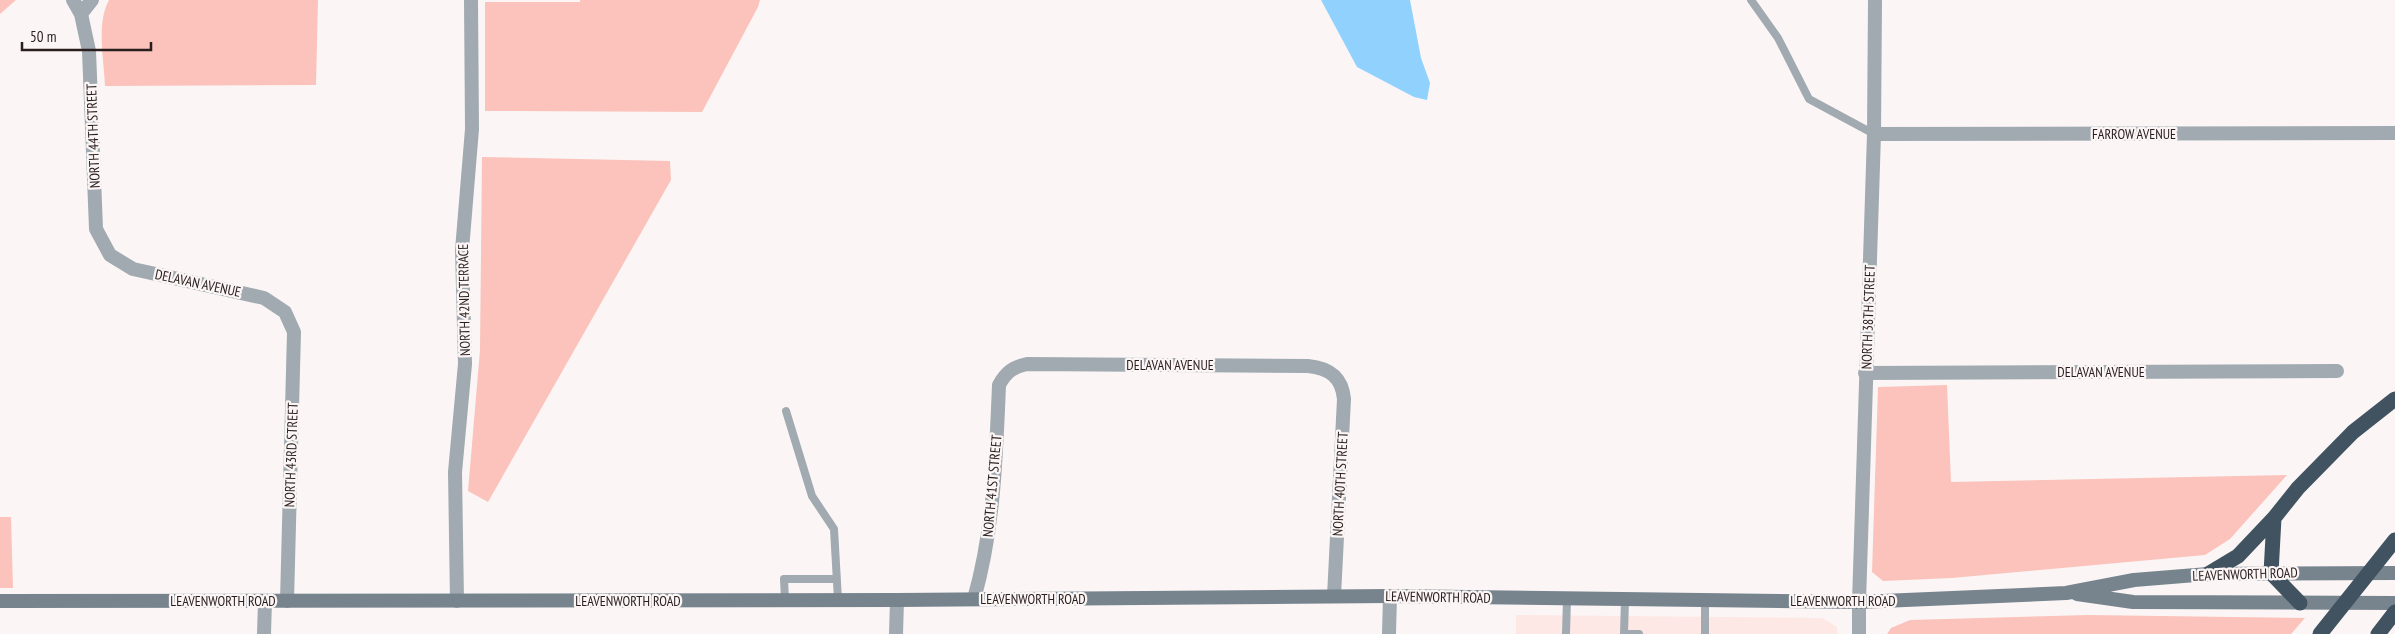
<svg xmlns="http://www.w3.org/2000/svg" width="2395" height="634" viewBox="0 0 2395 634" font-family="'PT Sans Narrow',sans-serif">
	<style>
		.built { fill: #fee8e5 }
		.green { fill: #fbc3bc }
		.water { fill: #91d1fe }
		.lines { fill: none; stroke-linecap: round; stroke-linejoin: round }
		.service { stroke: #a0aab0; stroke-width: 8 }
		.minor { stroke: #a0aab0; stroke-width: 14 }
		.tertiary { stroke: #a0aab0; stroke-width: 14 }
		.secondary { stroke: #77848e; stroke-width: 14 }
		.motorway { stroke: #415361; stroke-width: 15 }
		.motorway-bridge { stroke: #415361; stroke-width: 15 }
		.labels { text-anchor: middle; stroke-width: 4.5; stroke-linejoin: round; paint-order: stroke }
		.street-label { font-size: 14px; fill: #281e1d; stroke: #fbf6f5 }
	</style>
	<rect width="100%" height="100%" fill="#fbf6f5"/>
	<path class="built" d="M 1516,615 L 1822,618 L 1837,627 L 1837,634 L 1516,634 Z"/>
	<path class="green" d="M 0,0 L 16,0 L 0,14 Z
		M 109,0 L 318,0 L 316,85 L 105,86 C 104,59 96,24 109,0 Z
		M 580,0 L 760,0 L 758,7 L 702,112 L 485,111 L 485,2 L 580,2 Z
		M 482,157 L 670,161 L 671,180 L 488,502 L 468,491 L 480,350 Z
		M 1947,385 L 1951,482 L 2287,475 L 2230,539 L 2205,555 L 1952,578 L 1883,581 L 1872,572 L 1878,387 Z
		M 0,517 L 11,517 L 13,588 L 0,588 Z
		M 2088,615 L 2305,618 L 2291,634 L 1887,634 L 1891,628 L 1910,620 Z"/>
	<path class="water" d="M 1321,0 L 1410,0 L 1421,58 L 1430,83 L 1427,100 L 1414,97 L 1357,67 Z"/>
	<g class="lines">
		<path class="service" d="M 1751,0 L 1778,38 L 1809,99 L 1874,134
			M 786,411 L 812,496 L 834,529 L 838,600
			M 785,600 L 784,579 L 836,579
			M 1705,600 L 1705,634
			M 1566,634 L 1567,598
			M 1624,634 L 1625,599
			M 1624,634 L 1639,634"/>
		<path class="minor" d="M 73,0 L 81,14 L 89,51 L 96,229 L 110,255 L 133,269 L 264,298 L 285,312 L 294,332 L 287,601
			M 81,14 L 92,0
			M 1874,134 L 2395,133
			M 1865,373 L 2337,371
			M 974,599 C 994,529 996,458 999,385 C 1006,372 1013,367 1027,364 L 1308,366 C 1329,368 1342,377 1344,399 L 1334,596
			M 457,601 L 455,472 L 465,364 L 462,250 L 472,129 L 471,0
			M 1859,602 L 1874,134 L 1875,0
			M 264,634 L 265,601
			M 896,634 L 897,600
			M 1389,634 L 1390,596"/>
		<path class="tertiary" d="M 1859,634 L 1859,602"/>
		<path class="secondary" d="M 2077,594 L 2133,602 L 2395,603
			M 0,601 L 897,600 L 1390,596 L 1859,602 L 2066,593 L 2134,580 L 2208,574 L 2395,573"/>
		<path class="motorway" d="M 2274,518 L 2271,573 L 2300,603
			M 2208,574 L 2238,556 L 2274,518 L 2298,488 L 2353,432 L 2395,399
			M 2378,634 L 2395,612"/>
		<path class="motorway-bridge" d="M 2320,634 L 2395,540"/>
	</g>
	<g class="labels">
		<g class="street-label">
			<text x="2134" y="139">FARROW AVENUE</text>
			<text transform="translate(93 136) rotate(-92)" y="5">NORTH 44TH STREET</text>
			<text transform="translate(198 283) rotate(12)" y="5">DELAVAN AVENUE</text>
			<text transform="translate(464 300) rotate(-91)" y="5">NORTH 42ND TERRACE</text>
			<text transform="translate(1868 317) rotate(-88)" y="5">NORTH 38TH STREET</text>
			<text x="1170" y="370">DELAVAN AVENUE</text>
			<text x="2101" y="377">DELAVAN AVENUE</text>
			<text transform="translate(291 455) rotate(-88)" y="5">NORTH 43RD STREET</text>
			<text transform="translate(1340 484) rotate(-87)" y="5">NORTH 40TH STREET</text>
			<text transform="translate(992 486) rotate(-85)" y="5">NORTH 41ST STREET</text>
			<text transform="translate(2245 574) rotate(-2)" y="5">LEAVENWORTH ROAD</text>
			<text transform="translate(1438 597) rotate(1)" y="5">LEAVENWORTH ROAD</text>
			<text x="1033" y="604">LEAVENWORTH ROAD</text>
			<text x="223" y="606">LEAVENWORTH ROAD</text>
			<text x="628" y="606">LEAVENWORTH ROAD</text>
			<text x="1843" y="606">LEAVENWORTH ROAD</text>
		</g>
	</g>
	<path d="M22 42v8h129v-8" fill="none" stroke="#281e1d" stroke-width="2.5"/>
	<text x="30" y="42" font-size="15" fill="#281e1d" stroke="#fbf6f5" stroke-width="4" paint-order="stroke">50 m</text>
</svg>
